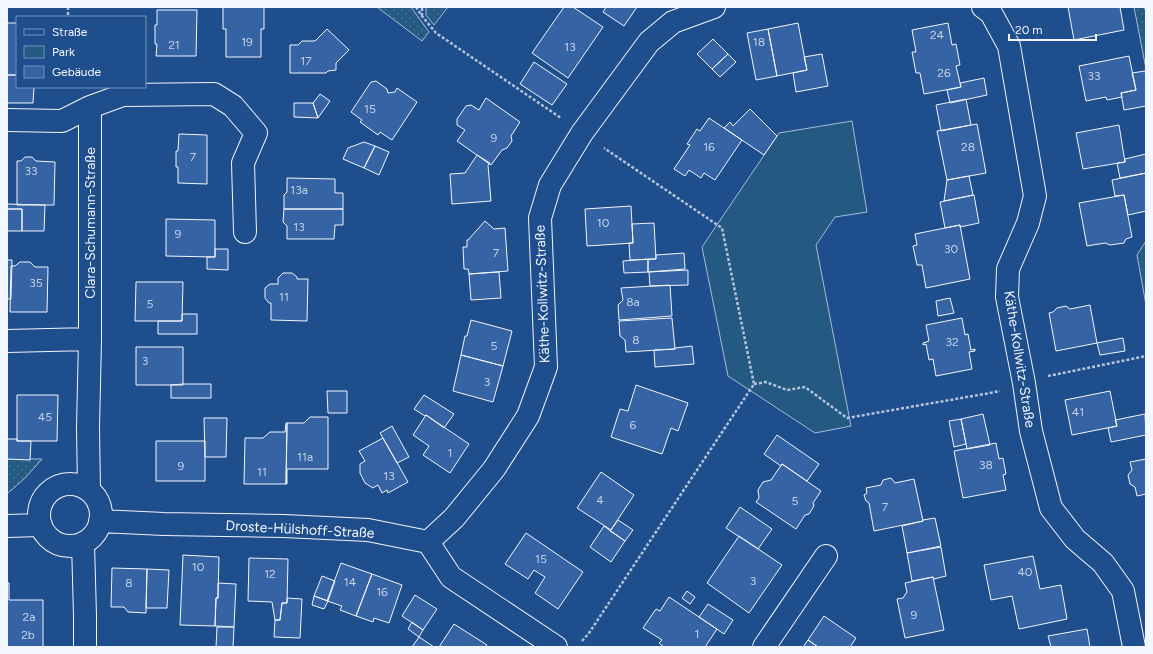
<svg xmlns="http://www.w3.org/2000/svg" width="1153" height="654" viewBox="0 0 1153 654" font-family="Figtree,sans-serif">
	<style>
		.grass { fill: url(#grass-dots); stroke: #a8bbd7 }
		.park { fill: #245a82; stroke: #a8bbd7 }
		.building { fill: #3563a3; stroke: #f2f6ff }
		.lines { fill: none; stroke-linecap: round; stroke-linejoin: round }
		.minor-casing { stroke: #f2f6ff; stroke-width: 24 }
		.path { stroke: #b3c4dc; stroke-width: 2.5; stroke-dasharray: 3 2; stroke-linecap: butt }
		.minor { stroke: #1f4e8c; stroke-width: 22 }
		.labels { text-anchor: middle; stroke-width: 3; stroke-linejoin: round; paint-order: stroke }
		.number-label { font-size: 12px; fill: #c3d1e8 }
		.street-label { font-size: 14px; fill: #f2f6ff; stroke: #1f4e8c }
	</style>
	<defs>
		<pattern id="grass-dots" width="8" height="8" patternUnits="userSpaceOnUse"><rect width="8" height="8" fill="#245a82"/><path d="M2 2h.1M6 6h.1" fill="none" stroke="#447295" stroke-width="1.8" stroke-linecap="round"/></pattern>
	</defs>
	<rect width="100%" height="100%" fill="#1f4e8c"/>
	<path class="grass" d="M 377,7 L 411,7 L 429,32 L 422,41 Z
		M 426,7 L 448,7 L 434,25 L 426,15 Z
		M 1134,7 L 1146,7 L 1146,69 Z
		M 1146,241 L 1146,305 L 1137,255 Z
		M 7,459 L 42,459 L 25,478 L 7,494 Z"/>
	<path class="park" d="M 852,121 L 867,212 L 835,217 L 816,245 L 851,426 L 815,433 L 728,376 L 702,247 L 779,133 Z"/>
	<path class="building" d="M 223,7 L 264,7 L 264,29 L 261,29 L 261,57 L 226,57 L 226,29 L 223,29 Z
		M 564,7 L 573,7 L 603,27 L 568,78 L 532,53 Z
		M 606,7 L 637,7 L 624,26 L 603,12 Z
		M 1068,7 L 1120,7 L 1124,30 L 1074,40 Z
		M 157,10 L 197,10 L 196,56 L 156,56 L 157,44 L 155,44 L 155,25 L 157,25 Z
		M 7,23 L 17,23 L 17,75 L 7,75 Z
		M 798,23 L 807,70 L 777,76 L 768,29 Z
		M 948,23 L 952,45 L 956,44 L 960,65 L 956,66 L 961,87 L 924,94 L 920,73 L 916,73 L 912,52 L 916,52 L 912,30 Z
		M 327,29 L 349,50 L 336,63 L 336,70 L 328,71 L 326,73 L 290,73 L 290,45 L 298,45 L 302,41 L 315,41 Z
		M 768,29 L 777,76 L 756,80 L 747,33 Z
		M 713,39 L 728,54 L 712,69 L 697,54 Z
		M 728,54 L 736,62 L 720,77 L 712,69 Z
		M 822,54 L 828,86 L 796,92 L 793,73 L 807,70 L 804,57 Z
		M 1129,56 L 1136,90 L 1121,93 L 1122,97 L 1107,100 L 1106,97 L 1086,101 L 1079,66 Z
		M 534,62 L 567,84 L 552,105 L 520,84 Z
		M 1145,71 L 1146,76 L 1146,106 L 1124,110 L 1121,93 L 1136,90 L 1132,73 Z
		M 7,75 L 17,75 L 17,87 L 34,87 L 33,103 L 7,103 Z
		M 984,78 L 987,95 L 950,103 L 947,90 L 961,87 L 960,83 Z
		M 376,81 L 387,89 L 388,93 L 395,92 L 397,88 L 417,102 L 392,140 L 380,132 L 378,135 L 360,122 L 362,120 L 351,112 L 371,82 Z
		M 320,94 L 330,101 L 318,118 L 313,103 Z
		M 486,98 L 520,122 L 511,136 L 512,141 L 507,148 L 502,150 L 491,165 L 457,141 L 465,130 L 457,125 L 457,119 L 466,106 L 471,105 L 479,110 Z
		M 966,99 L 971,125 L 941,131 L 936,105 Z
		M 294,103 L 313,103 L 318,118 L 294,117 Z
		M 750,109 L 777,136 L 764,155 L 724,128 L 730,122 L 733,126 Z
		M 709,118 L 742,140 L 715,180 L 704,173 L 701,178 L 689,170 L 685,176 L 674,169 L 690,145 L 687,144 L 697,129 L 700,131 Z
		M 977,124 L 986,173 L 947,180 L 937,131 Z
		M 1119,125 L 1125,162 L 1083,169 L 1076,133 Z
		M 179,134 L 207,135 L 207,184 L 178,183 L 178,167 L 176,167 L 176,151 L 178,151 Z
		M 364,142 L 375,146 L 364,168 L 343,159 L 348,148 Z
		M 375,146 L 389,152 L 379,175 L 364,168 Z
		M 1146,154 L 1146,173 L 1120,178 L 1117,163 L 1125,162 L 1125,159 Z
		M 477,155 L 490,163 L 488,165 L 491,201 L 452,204 L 450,174 L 465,173 Z
		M 25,157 L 32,157 L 36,161 L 55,162 L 54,205 L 17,205 L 17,161 L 21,161 Z
		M 1146,173 L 1146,211 L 1128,215 L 1124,195 L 1115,196 L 1112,180 Z
		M 969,176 L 973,195 L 944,201 L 947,180 Z
		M 287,178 L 335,179 L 335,193 L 343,193 L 343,209 L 284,209 L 284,195 L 287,192 Z
		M 974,195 L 979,223 L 960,227 L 960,225 L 945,228 L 940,202 Z
		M 1124,195 L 1132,237 L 1126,239 L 1124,243 L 1110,245 L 1105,243 L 1087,246 L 1079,203 Z
		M 7,204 L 45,205 L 44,231 L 22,231 L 22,209 L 7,209 Z
		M 631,206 L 633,243 L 587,246 L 585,209 Z
		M 7,209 L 22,209 L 22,231 L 7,231 Z
		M 284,209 L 343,209 L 343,225 L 335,225 L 334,239 L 287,239 L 287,226 L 283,222 Z
		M 166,219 L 215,220 L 215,257 L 166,256 Z
		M 485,221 L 494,229 L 505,228 L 508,271 L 469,274 L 468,269 L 464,269 L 463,247 L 467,247 L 467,240 L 468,240 Z
		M 654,223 L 656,259 L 630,260 L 629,243 L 633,243 L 632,224 Z
		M 960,225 L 970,279 L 926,288 L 922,265 L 917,265 L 913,246 L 917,245 L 915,234 Z
		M 215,249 L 228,249 L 228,270 L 207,269 L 207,257 L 215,257 Z
		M 684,253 L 685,269 L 648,272 L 648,259 L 656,259 L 656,255 Z
		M 648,259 L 648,272 L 624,273 L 623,261 Z
		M 7,260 L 12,260 L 11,299 L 7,299 Z
		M 20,262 L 30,262 L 35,267 L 48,267 L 47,312 L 10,312 L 11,266 L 15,266 Z
		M 688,270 L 688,285 L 650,286 L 649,272 Z
		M 499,272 L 501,298 L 471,300 L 469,274 Z
		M 283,273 L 292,273 L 297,277 L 297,279 L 308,279 L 307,321 L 271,320 L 271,303 L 269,303 L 265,298 L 265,288 L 270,284 L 278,284 L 278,278 Z
		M 136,282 L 183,282 L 182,321 L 135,321 Z
		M 670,285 L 672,316 L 619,320 L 618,305 L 623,300 L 621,288 Z
		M 950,298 L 954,313 L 938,316 L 936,301 Z
		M 1090,305 L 1097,343 L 1056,351 L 1049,313 L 1053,312 L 1057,308 L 1066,306 L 1070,309 Z
		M 182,314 L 197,314 L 197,334 L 158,334 L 158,321 L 182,321 Z
		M 672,318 L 675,349 L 626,352 L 625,340 L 620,336 L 619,321 Z
		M 962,318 L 965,335 L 968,334 L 971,350 L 975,349 L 975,351 L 969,352 L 972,369 L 936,376 L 933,359 L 929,360 L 926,344 L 923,345 L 923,343 L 929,341 L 926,325 Z
		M 471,320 L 512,331 L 503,366 L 461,355 L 465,336 L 467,336 Z
		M 1123,338 L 1125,351 L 1100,355 L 1097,343 Z
		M 692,346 L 694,364 L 655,367 L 654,350 L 675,349 L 675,348 Z
		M 136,347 L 183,347 L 183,385 L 136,385 Z
		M 461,355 L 503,366 L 493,402 L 453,391 Z
		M 183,384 L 211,384 L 211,398 L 171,398 L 171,385 Z
		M 636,385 L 688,403 L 678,431 L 671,428 L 662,454 L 611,437 L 620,409 L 628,411 Z
		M 327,391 L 347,391 L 347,413 L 328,413 Z
		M 1110,391 L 1117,426 L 1072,435 L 1065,400 Z
		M 17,395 L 58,395 L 57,441 L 17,441 Z
		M 424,395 L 454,414 L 444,428 L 426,415 L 425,416 L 414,409 Z
		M 983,414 L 990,445 L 967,449 L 961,419 Z
		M 1145,414 L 1146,435 L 1111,442 L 1108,428 L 1117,426 L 1115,420 Z
		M 426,415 L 469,444 L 450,473 L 423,455 L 429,446 L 413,435 Z
		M 310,417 L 328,417 L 328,469 L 287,469 L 287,484 L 286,484 L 287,423 L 304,423 Z
		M 204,418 L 227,418 L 226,457 L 205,457 Z
		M 961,419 L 966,444 L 954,447 L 949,421 Z
		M 287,423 L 286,484 L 244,484 L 245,438 L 263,438 L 270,432 L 285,432 L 286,423 Z
		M 392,426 L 409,457 L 397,463 L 380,433 Z
		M 777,435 L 819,464 L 807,481 L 782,464 L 781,466 L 764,454 Z
		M 383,438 L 408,482 L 388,493 L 387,490 L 382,493 L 378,485 L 373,488 L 365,483 L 360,473 L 360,464 L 365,461 L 359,451 Z
		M 7,439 L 17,439 L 17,441 L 31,441 L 30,460 L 7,459 Z
		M 156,441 L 205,441 L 205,481 L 156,481 Z
		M 996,443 L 999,459 L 1003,458 L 1006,474 L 1003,475 L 1006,490 L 963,498 L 954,451 Z
		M 1146,459 L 1146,494 L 1137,496 L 1135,487 L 1130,484 L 1128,475 L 1132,470 L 1130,462 Z
		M 782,464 L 821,491 L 813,503 L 814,506 L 809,514 L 805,515 L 796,529 L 756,502 L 759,498 L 758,490 L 763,482 L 771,480 Z
		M 601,472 L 634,495 L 611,530 L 577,508 Z
		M 891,478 L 895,483 L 914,479 L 923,521 L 874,531 L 869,503 L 866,501 L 864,495 L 867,493 L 866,488 L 881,485 L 883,480 Z
		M 740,507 L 772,529 L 758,549 L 726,528 Z
		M 935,518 L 941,546 L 907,553 L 902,526 L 923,521 L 923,520 Z
		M 618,520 L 633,530 L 625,541 L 610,531 Z
		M 604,526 L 625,541 L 611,562 L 590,547 Z
		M 526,533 L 583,572 L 558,609 L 535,593 L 545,577 L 534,570 L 528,579 L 505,564 Z
		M 739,536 L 782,565 L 749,613 L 707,583 Z
		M 941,547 L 946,576 L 934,579 L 933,577 L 912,581 L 907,553 Z
		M 183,555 L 219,557 L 218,598 L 216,598 L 215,626 L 180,625 Z
		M 1033,556 L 1040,589 L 1061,585 L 1067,619 L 1019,629 L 1012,596 L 991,600 L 984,565 Z
		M 249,558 L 288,559 L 287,603 L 282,603 L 280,620 L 275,620 L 272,602 L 248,601 Z
		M 341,563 L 372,574 L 356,616 L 340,610 L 342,606 L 327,601 Z
		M 112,568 L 147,569 L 146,613 L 128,612 L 124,607 L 111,607 Z
		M 147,569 L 169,570 L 167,608 L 146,608 Z
		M 372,574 L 402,585 L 389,623 L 374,618 L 373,622 L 356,616 Z
		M 322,576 L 335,581 L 328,601 L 314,596 Z
		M 933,577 L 944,630 L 905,638 L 897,599 L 903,598 L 907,592 L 905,583 Z
		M 7,583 L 9,583 L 9,600 L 43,600 L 43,647 L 7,647 Z
		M 218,583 L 236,584 L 234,627 L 215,626 L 216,598 L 218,598 Z
		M 687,591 L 695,597 L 690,604 L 682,598 Z
		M 415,595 L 437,609 L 423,630 L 402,616 Z
		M 314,596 L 328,601 L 324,609 L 312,605 Z
		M 669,597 L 717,629 L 705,647 L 664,647 L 659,643 L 662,640 L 643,628 L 656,609 L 660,611 Z
		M 287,598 L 302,599 L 300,638 L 274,637 L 275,620 L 280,620 L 282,603 L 287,603 Z
		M 708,604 L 733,620 L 724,634 L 699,617 Z
		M 824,616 L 856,638 L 850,647 L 818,647 L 808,640 Z
		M 412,622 L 423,630 L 419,637 L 408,629 Z
		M 454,624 L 487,645 L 486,647 L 439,647 Z
		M 217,627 L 234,627 L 233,647 L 216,647 Z
		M 1087,629 L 1090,647 L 1051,647 L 1048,636 Z
		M 419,637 L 434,647 L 412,647 Z
		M 808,640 L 818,647 L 803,647 Z"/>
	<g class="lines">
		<g class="minor-casing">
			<path id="minor" d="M 983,7 L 991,13 L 1009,46 L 1035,196 L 1028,223 L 1008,269 L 1007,297 L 1024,383 L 1031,431 L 1051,508 L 1075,539 L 1103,563 L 1123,591 L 1134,647
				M 7,120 L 62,121 L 90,107
				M 7,341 L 90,339
				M39 515a31 31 0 1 1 62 0a31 31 0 1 1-62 0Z
				M 89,490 L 88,428 L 90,339 L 90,107 L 123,95 L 214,94 L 233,106 L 256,133 L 243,163 L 245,232
				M 100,521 L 164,524 L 284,526 L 368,530 L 428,542 L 451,577 L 556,647
				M 7,526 L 41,525
				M 428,542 L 454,518 L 494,469 L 528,416 L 546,367 L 540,218 L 550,185 L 582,133 L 649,42 L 673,22 L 714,7
				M 83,543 L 85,616 L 85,647
				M 764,647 L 826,556"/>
		</g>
		<path class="path" d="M 68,7 L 68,17
			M 416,7 L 422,16 L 436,33 L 561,118
			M 1145,7 L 1146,10
			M 422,16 L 422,7
			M 1048,376 L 1146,356
			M 754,384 L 766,382 L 787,390 L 805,387 L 847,418 L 990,393 L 1000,391
			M 582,641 L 589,633 L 754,384 L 722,228 L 604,148"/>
		<use href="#minor" class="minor"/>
	</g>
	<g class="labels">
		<g class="number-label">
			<text x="937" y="39">24</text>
			<text x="247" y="46">19</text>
			<text x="759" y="46">18</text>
			<text x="174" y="49">21</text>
			<text x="570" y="51">13</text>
			<text x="306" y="65">17</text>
			<text x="944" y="77">26</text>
			<text x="1094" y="80">33</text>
			<text x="370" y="113">15</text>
			<text x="494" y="142">9</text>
			<text x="709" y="151">16</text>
			<text x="968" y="151">28</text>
			<text x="193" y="161">7</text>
			<text x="31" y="175">33</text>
			<text x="299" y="194">13a</text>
			<text x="603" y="227">10</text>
			<text x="299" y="231">13</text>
			<text x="178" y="238">9</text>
			<text x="951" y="253">30</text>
			<text x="496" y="257">7</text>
			<text x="36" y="287">35</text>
			<text x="284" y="301">11</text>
			<text x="633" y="306">8a</text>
			<text x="150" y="308">5</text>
			<text x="636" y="344">8</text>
			<text x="952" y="346">32</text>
			<text x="494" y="350">5</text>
			<text x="145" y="365">3</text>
			<text x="487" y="386">3</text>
			<text x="1078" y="416">41</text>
			<text x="45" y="421">45</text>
			<text x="633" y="429">6</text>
			<text x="450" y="457">1</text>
			<text x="305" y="461">11a</text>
			<text x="986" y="469">38</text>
			<text x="181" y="470">9</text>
			<text x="262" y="476">11</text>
			<text x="389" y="480">13</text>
			<text x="600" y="504">4</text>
			<text x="795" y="505">5</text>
			<text x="885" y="511">7</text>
			<text x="541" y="563">15</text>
			<text x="198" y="571">10</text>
			<text x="1025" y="576">40</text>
			<text x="270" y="578">12</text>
			<text x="753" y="585">3</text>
			<text x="350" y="586">14</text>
			<text x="129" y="587">8</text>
			<text x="382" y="596">16</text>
			<text x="914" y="619">9</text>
			<text x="29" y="621">2a</text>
			<text x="697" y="638">1</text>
			<text x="28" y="639">2b</text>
		</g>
		<g class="street-label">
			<text transform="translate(90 223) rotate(-90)" y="5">Clara-Schumann-Straße</text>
			<text transform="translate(542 294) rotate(-92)" y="5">Käthe-Kollwitz-Straße</text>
			<text transform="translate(1020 359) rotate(81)" y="5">Käthe-Kollwitz-Straße</text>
			<text transform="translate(300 529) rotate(3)" y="5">Droste-Hülshoff-Straße</text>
		</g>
	</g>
	<rect width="1153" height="654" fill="none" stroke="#f2f6ff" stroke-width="16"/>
	<rect x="16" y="16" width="130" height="72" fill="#1f4e8c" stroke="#7391ba"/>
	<rect x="24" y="29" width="20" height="6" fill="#1f4e8c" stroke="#7391ba"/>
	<text x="52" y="36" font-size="12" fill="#f2f6ff">Straße</text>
	<rect x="24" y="46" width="20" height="12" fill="#245a82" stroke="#7391ba"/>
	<text x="52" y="56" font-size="12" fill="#f2f6ff">Park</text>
	<rect x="24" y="66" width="20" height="12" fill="#3563a3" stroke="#7391ba"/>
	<text x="52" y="76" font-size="12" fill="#f2f6ff">Gebäude</text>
	<path d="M1009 34v6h87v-6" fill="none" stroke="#f2f6ff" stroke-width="2"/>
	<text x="1015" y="34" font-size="12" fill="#f2f6ff" stroke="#1f4e8c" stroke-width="3" paint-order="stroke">20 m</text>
</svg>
